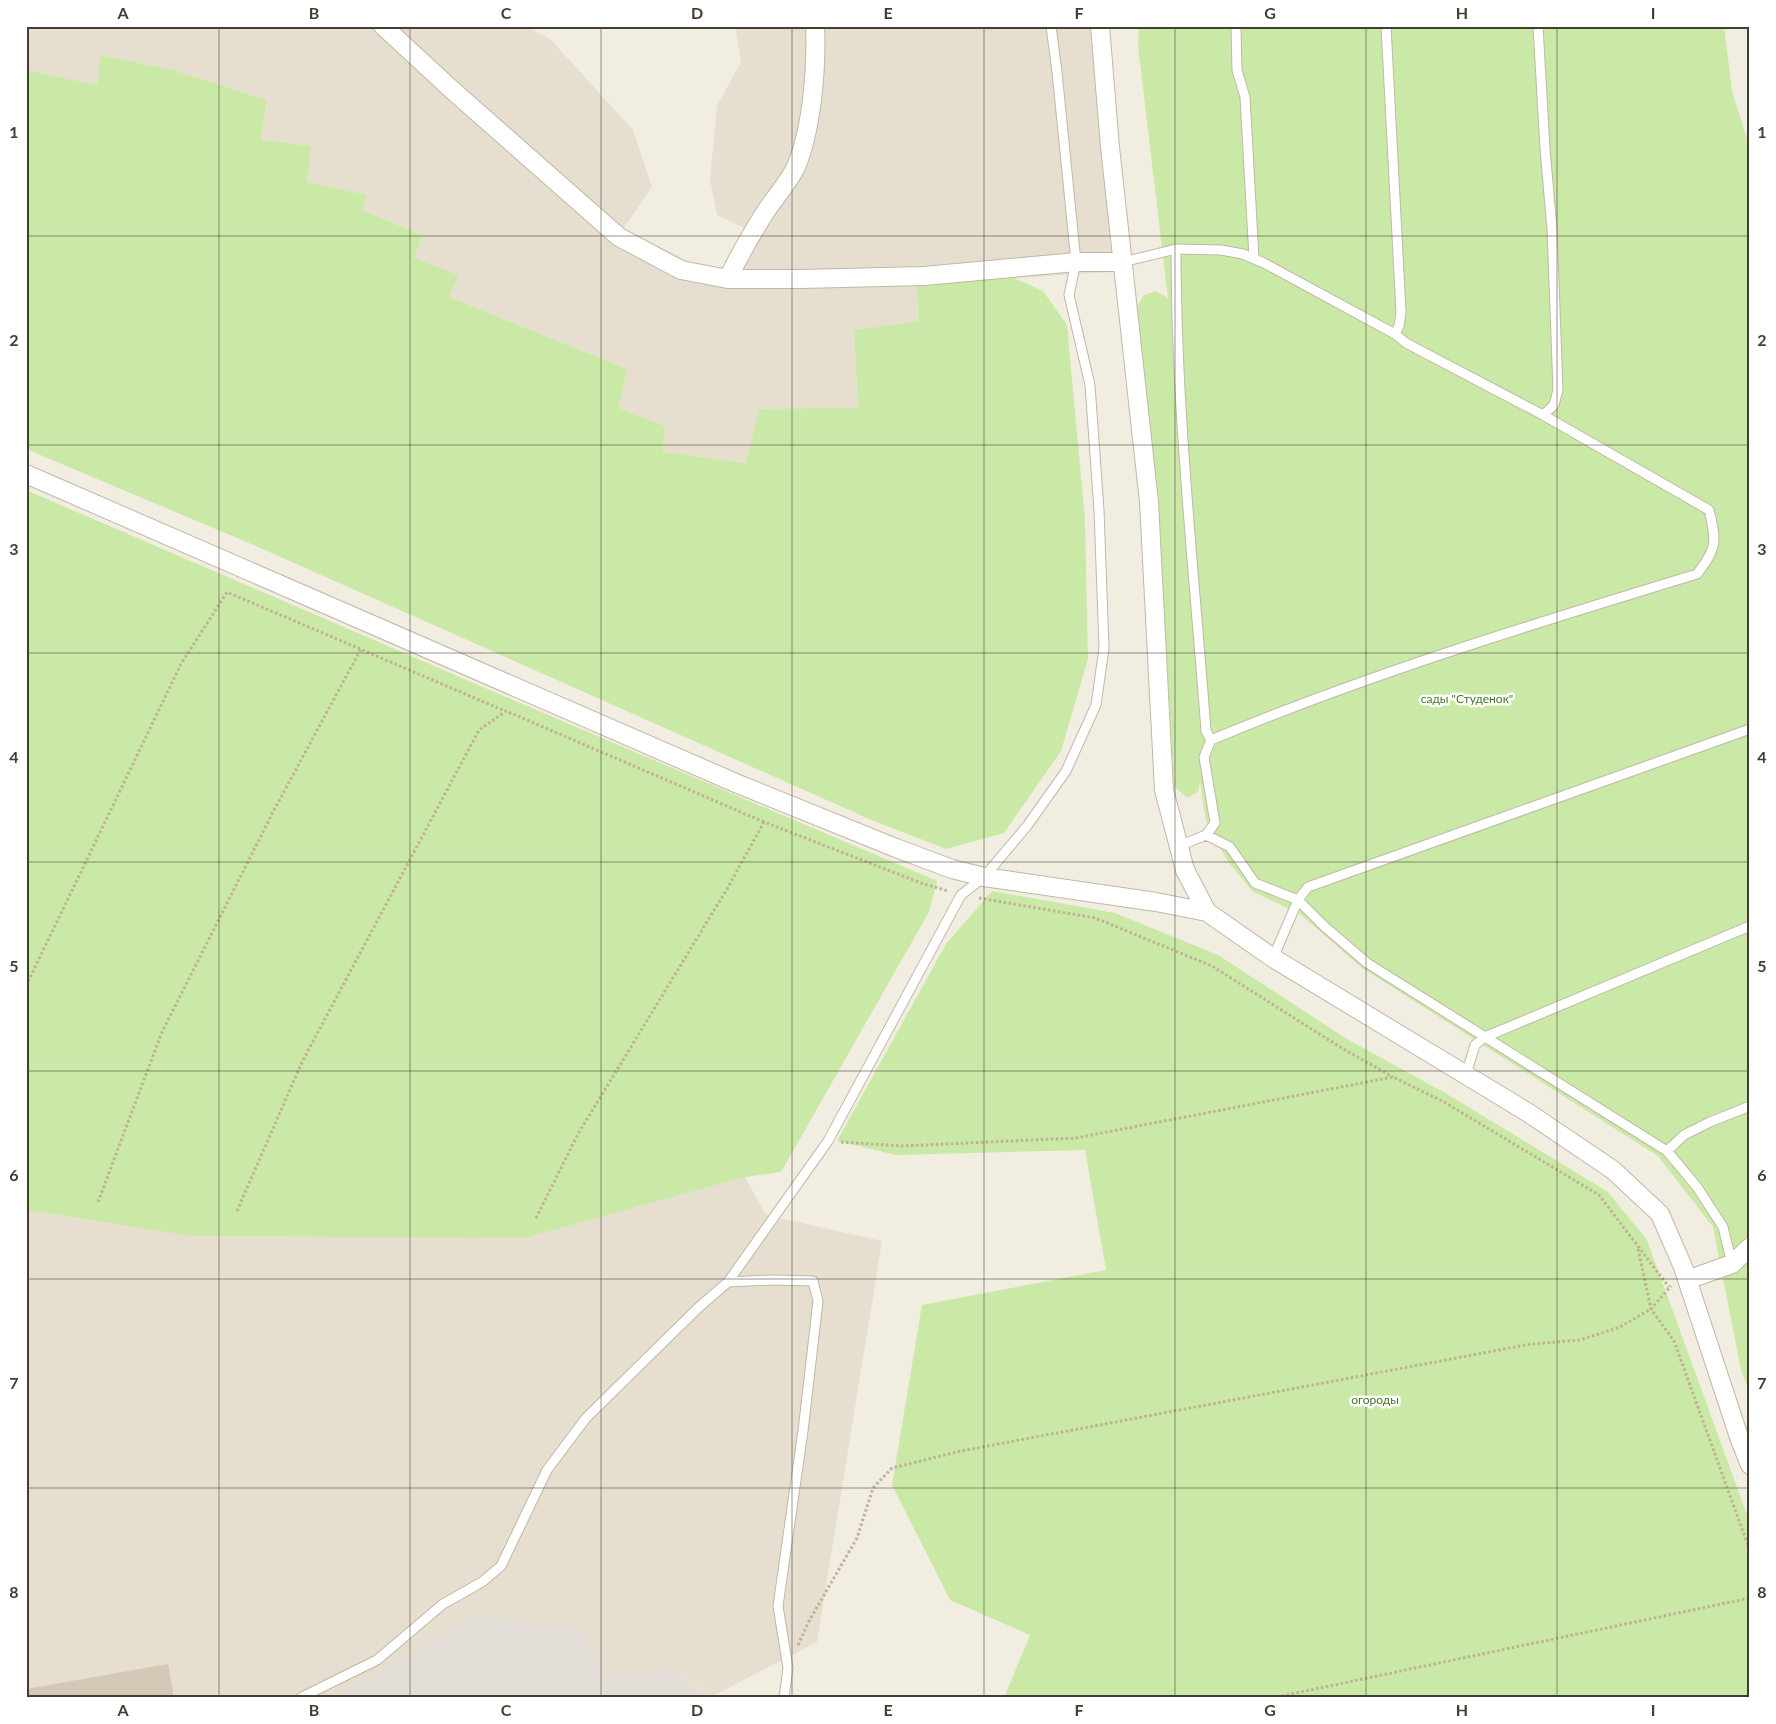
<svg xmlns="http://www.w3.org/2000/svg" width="1776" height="1724" viewBox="0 0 1776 1724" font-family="Lato,sans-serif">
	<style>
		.residential { fill: #e6dfcf }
		.industrial { fill: #e3ded7 }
		.green { fill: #cae9a6 }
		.building { fill: #d3c9b6 }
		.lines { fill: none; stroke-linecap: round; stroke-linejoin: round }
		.service-casing { stroke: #c0b8a6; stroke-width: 11 }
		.minor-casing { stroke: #c0b8a6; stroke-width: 20 }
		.path { stroke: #c0b194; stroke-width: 3; stroke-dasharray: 2.5 2.5; stroke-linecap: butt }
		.service { stroke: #fff; stroke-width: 9 }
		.minor { stroke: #fff; stroke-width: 18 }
		.grid { fill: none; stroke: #433d32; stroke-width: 1; stroke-opacity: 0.55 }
		.labels { text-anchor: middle; stroke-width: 5; stroke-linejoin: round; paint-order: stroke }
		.park-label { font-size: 12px; fill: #417723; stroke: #fff }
		.neatline { fill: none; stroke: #433d32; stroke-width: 2 }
		.grid-label { font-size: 16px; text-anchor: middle; font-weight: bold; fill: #433d32 }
	</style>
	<rect width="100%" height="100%" fill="#f2ede1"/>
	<path class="residential" d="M 26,26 L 526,26 L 550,39 L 633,130 L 652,187 L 624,228 L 695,265 L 724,268 L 753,232 L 717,215 L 710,179 L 717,106 L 741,62 L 735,26 L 1091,26 L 1113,272 L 917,284 L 919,321 L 854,330 L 858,408 L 844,409 L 747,463 L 663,452 L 665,426 L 619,408 L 627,369 L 449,297 L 414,258 L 422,235 L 362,210 L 366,195 L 307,182 L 310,146 L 261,140 L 267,100 L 173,70 L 102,55 L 97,85 L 26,70 Z
		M 745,1177 L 766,1215 L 882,1241 L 817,1642 L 711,1697 L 672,1668 L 604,1677 L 474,1616 L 335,1698 L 26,1698 L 26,1210 L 191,1236 L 525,1238 Z"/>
	<path class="industrial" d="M 474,1616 L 583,1628 L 604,1677 L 672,1668 L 711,1698 L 335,1698 Z"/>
	<path class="green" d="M 1139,26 L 1724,26 L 1732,91 L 1750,148 L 1750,1393 L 1741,1370 L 1713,1227 L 1658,1156 L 1362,968 L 1301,915 L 1252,891 L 1227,860 L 1206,821 L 1200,782 L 1198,792 L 1187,798 L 1174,786 L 1166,644 L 1137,307 L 1144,295 L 1156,291 L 1168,298 L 1138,46 Z
		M 101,55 L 173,70 L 267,100 L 261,140 L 311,146 L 307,182 L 367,195 L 362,210 L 422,235 L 414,258 L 458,275 L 449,297 L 627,369 L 619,408 L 665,426 L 663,452 L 746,463 L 759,409 L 858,408 L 854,330 L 919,321 L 917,284 L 1014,278 L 1043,291 L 1067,325 L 1085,520 L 1088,659 L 1061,751 L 1004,833 L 946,849 L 869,819 L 256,546 L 26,449 L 26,70 L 97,85 Z
		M 26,490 L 492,691 L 937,881 L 929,912 L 781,1172 L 745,1177 L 525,1238 L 191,1236 L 26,1210 Z
		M 992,891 L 1115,913 L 1218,955 L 1347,1039 L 1447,1094 L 1608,1192 L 1647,1240 L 1750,1523 L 1750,1698 L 1243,1698 L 1243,1695 L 1210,1698 L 1004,1698 L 1030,1635 L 950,1600 L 892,1485 L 922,1305 L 1106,1270 L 1085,1150 L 896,1155 L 837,1141 L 946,944 Z"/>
	<path class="building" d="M 168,1664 L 174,1698 L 26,1698 L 26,1689 Z"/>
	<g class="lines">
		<g class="service-casing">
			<path id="service" d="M 1236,26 L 1237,70 L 1245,97 L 1254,258
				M 1386,26 L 1401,312 L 1399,326 L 1395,334
				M 1538,26 L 1545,149 L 1552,229 L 1558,390 L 1554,405 L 1543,415
				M 1176,249 C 1176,409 1194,571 1206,731 L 1211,740
				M 1123,262 L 1176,249 L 1221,250 L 1243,254 L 1264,263 L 1395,334 L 1406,343 L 1543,415 L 1709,510 C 1717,542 1717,548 1697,574 C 1533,624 1369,674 1211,740 L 1204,757 L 1215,823 L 1206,835 L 1179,846
				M 1206,835 L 1230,847 L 1255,883 L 1298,900 L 1308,887 L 1750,729
				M 1273,958 L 1298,900 L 1324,926 L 1367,963 L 1667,1151 L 1697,1187 L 1723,1227 L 1732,1264
				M 1466,1075 L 1475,1045 L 1485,1037 L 1750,926
				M 1667,1151 L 1684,1135 L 1710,1122 L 1750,1106
				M 728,1282 L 771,1280 L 813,1281 L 818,1301 L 803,1431 L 778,1606 L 788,1668 L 784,1698
				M 300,1698 L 377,1660 L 443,1604 L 482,1582 L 501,1566 L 547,1470 L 586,1418 L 698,1308 L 728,1282 L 828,1141 L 961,895 L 984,877 L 1027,826 L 1066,771 L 1096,705 L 1104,648 L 1099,510 L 1090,385 L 1069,295 L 1076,262 L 1057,72 L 1051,26"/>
		</g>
		<g class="minor-casing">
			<path id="minor" d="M 383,26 L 450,88 L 619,237 L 681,270 L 728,279 L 801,279 L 924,276 L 1076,262 L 1123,262
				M 1100,26 L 1110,147 L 1149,502 L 1164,790 L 1185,870 L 1207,912 L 1273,958 L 1527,1112 L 1613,1170 L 1660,1214 L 1683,1267 L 1739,1437 L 1750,1465
				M 728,279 C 739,255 752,233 766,211 C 776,196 788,183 796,167 C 812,128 817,68 815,26
				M 26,474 L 738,784 L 896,848 L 952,869 L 984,877 L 1156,902 L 1207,912
				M 1687,1280 L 1732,1264 L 1750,1247"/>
		</g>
		<path class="path" d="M 979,898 L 1095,918 L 1212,966 L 1340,1047 L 1393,1077
			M 26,986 L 181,664 L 227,592 L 505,711
			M 841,1142 L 902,1146 L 1076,1138 L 1393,1077 L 1444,1102 L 1599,1195 L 1669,1287
			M 98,1202 L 162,1032 L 274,810 L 361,649
			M 237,1211 L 302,1062 L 479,730 L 506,711 L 764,822
			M 536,1218 L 578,1134 L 727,889 L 764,822 L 921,883 L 948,891
			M 1638,1249 L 1651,1309 L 1674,1341 L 1750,1551
			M 798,1645 L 809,1621 L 857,1538 L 873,1488 L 892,1468 L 961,1451 L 1531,1344 L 1580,1340 L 1620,1327 L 1651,1309 L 1671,1286
			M 1272,1698 L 1750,1598"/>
		<use href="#service" class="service"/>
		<use href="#minor" class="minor"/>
	</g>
	<path class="grid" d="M 219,26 L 219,1698M 410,26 L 410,1698M 601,26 L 601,1698M 792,26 L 792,1698M 984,26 L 984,1698M 1175,26 L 1175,1698M 1366,26 L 1366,1698M 1557,26 L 1557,1698M 26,236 L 1750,236M 26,445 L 1750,445M 26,653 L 1750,653M 26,862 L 1750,862M 26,1071 L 1750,1071M 26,1279 L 1750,1279M 26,1488 L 1750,1488"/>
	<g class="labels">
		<g class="park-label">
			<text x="1467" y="703">сады "Студенок"</text>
			<text x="1375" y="1404">огороды</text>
		</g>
	</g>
	<rect width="1776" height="1724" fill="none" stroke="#ffffff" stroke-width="55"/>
	<rect x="28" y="28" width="1720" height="1668" class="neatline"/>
	<g class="grid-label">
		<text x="123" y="19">A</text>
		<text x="314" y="19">B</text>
		<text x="506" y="19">C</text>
		<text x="697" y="19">D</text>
		<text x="888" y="19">E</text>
		<text x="1079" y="19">F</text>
		<text x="1270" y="19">G</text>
		<text x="1462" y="19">H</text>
		<text x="1653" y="19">I</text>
		<text x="14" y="138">1</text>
		<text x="1762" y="138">1</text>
		<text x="14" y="346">2</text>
		<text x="1762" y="346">2</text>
		<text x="14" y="555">3</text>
		<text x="1762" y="555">3</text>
		<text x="14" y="763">4</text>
		<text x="1762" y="763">4</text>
		<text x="14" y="972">5</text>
		<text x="1762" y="972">5</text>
		<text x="14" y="1181">6</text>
		<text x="1762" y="1181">6</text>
		<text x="14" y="1389">7</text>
		<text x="1762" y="1389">7</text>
		<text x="14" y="1598">8</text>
		<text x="1762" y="1598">8</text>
		<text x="123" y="1716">A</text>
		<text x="314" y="1716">B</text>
		<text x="506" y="1716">C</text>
		<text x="697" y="1716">D</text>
		<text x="888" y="1716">E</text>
		<text x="1079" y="1716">F</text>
		<text x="1270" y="1716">G</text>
		<text x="1462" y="1716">H</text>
		<text x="1653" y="1716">I</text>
	</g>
</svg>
